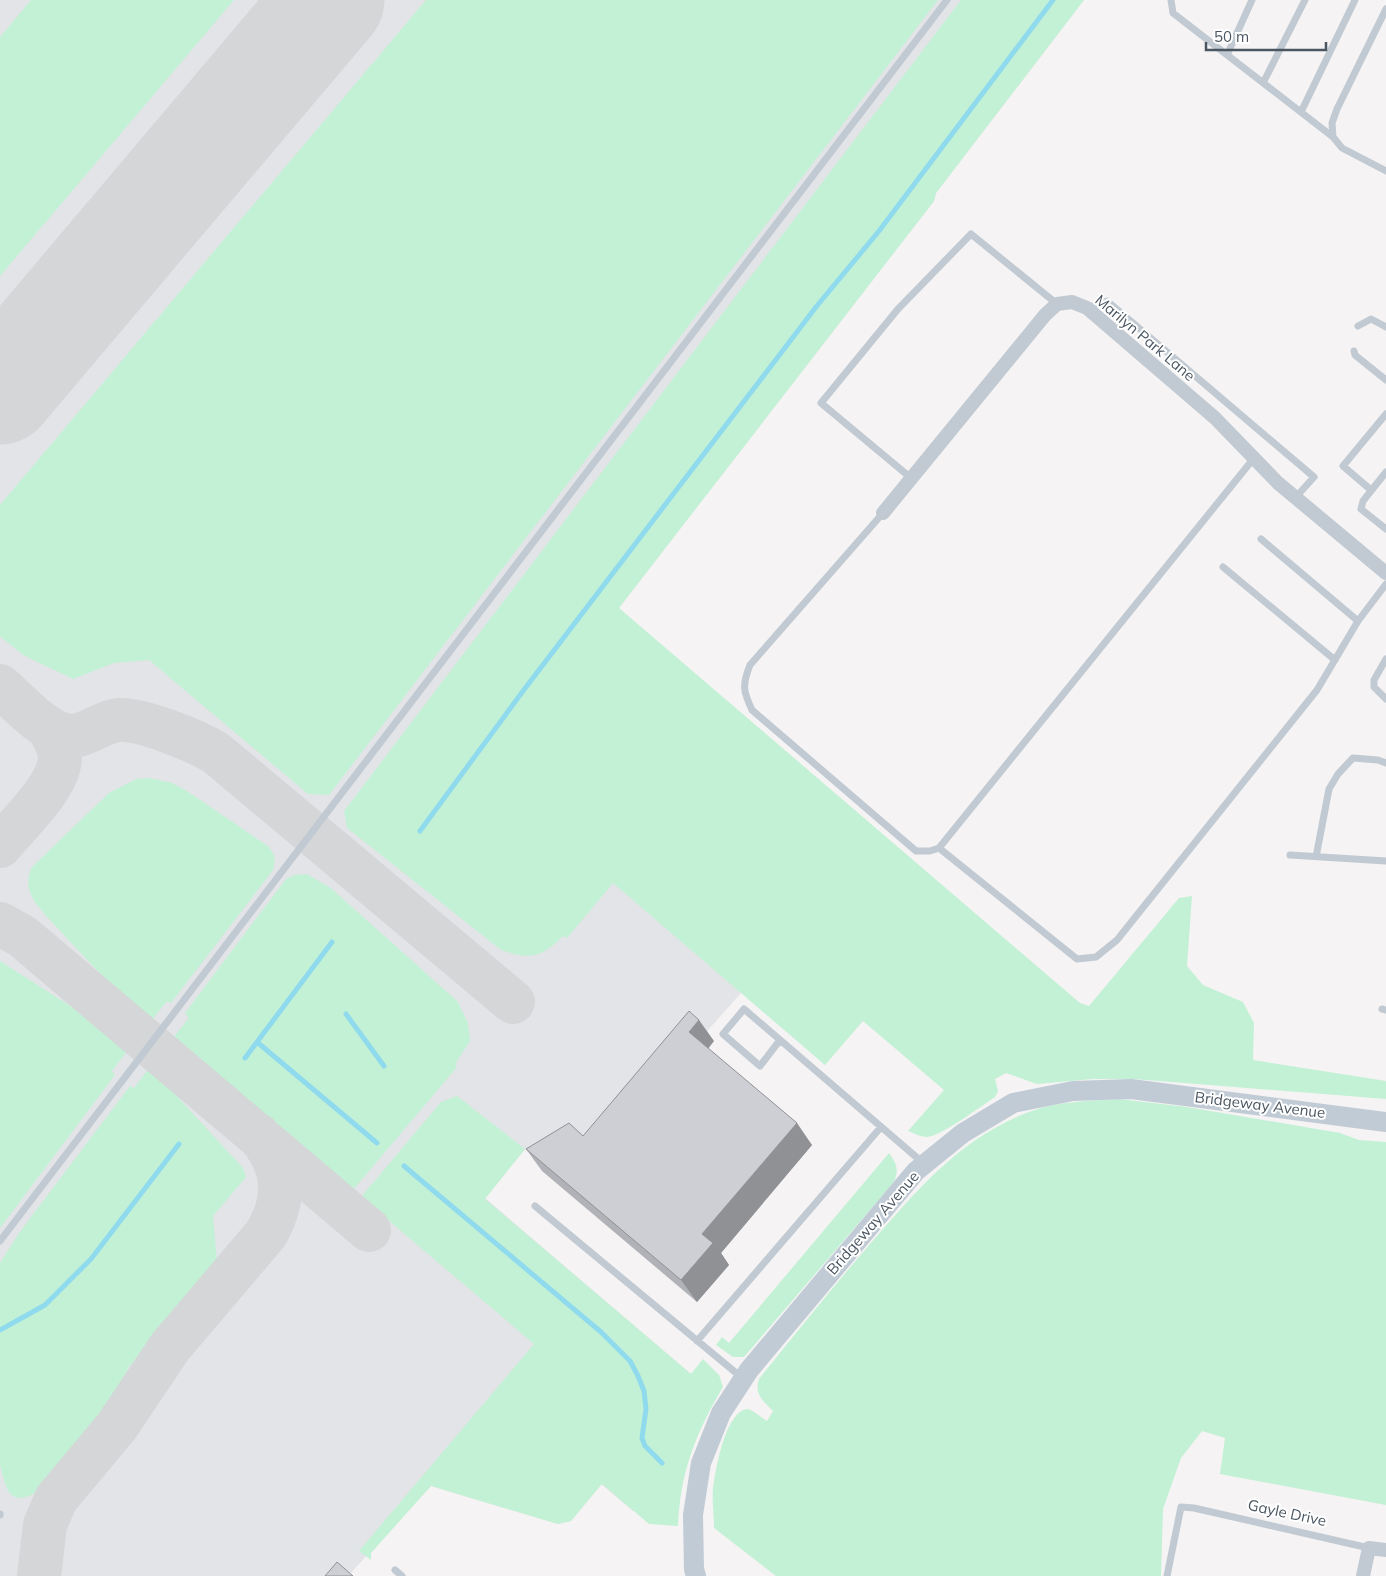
<svg xmlns="http://www.w3.org/2000/svg" width="1386" height="1576" viewBox="0 0 1386 1576" font-family="Mulish,sans-serif">
	<style>
		.airport { fill: #e2e4e7 }
		.green { fill: #c3f1d5 }
		.lines { fill: none; stroke-linecap: round; stroke-linejoin: round }
		.stream { stroke: #90daee; stroke-width: 5 }
		.taxiway { stroke: #d5d6d8; stroke-width: 44 }
		.runway { stroke: #d5d6d8; stroke-width: 109 }
		.lane { stroke: #c1cad2; stroke-width: 7 }
		.street { stroke: #c1cad2; stroke-width: 14 }
		.secondary { stroke: #c1cbd6; stroke-width: 20 }
		.wall { fill: #b0b2b7 }
		.shaded-wall { fill: #909195 }
		.building { fill: #cdcfd5; stroke: #909195 }
		.labels { text-anchor: middle; stroke-width: 4; stroke-linejoin: round; paint-order: stroke }
		.street-label { font-size: 15px; fill: #4a5661; stroke: #fff }
	</style>
	<rect width="100%" height="100%" fill="#f5f3f3"/>
	<path class="airport" d="M 0,0 L 1084,0 L 936,193 L 934,201 L 552,694 L 741,993 L 569,1186 L 525,1149 L 485,1198 L 691,1374 L 633,1511 L 601,1484 L 571,1521 L 558,1524 L 431,1486 L 348,1576 L 0,1576 Z"/>
	<path class="green" d="M 31,0 L 234,0 L 0,276 L 0,37 Z
		M 426,0 L 938,0 L 329,795 L 308,794 L 149,660 L 114,663 L 73,679 L 23,655 L 0,636 L 0,505 Z
		M 961,0 L 1084,0 L 936,193 L 934,201 L 619,608 L 1080,1003 L 1089,1006 L 1179,898 L 1192,896 L 1187,966 L 1203,985 L 1243,1002 L 1254,1023 L 1253,1060 L 1386,1081 L 1386,1099 L 1134,1079 L 1093,1079 L 1037,1084 L 1006,1073 L 995,1079 L 998,1091 L 995,1097 C 981,1106 942,1136 927,1137 C 920,1137 914,1133 908,1131 L 944,1090 L 863,1021 L 825,1065 L 613,883 L 567,938 L 563,936 C 542,958 529,960 501,950 L 347,828 L 344,811 Z
		M 150,778 L 172,783 L 187,791 L 269,847 C 275,855 276,860 273,870 L 171,1003 L 167,1001 L 151,1021 C 119,995 92,965 64,935 C 54,924 39,910 32,897 C 27,887 27,877 32,867 L 109,793 L 136,779 Z
		M 307,874 L 332,889 L 458,1002 L 468,1023 L 470,1041 L 455,1064 L 457,1067 L 353,1190 L 172,1039 L 189,1018 L 185,1013 L 286,879 L 295,875 Z
		M 0,961 L 89,1018 L 128,1050 L 112,1071 L 115,1075 L 0,1228 Z
		M 150,1067 L 243,1168 L 246,1177 L 213,1216 L 217,1262 L 128,1368 L 120,1393 L 39,1491 C 9,1508 7,1491 0,1465 L 0,1263 L 19,1233 L 130,1086 L 134,1088 Z
		M 457,1096 L 525,1149 L 485,1199 L 691,1374 L 703,1359 L 719,1375 L 723,1387 C 696,1432 680,1473 678,1526 L 649,1524 L 602,1484 L 571,1521 L 558,1524 L 431,1486 L 371,1553 L 371,1560 L 359,1551 L 534,1344 L 361,1197 L 441,1102 Z
		M 1119,1099 L 1187,1107 L 1340,1133 L 1359,1140 L 1386,1142 L 1386,1505 L 1220,1474 L 1225,1438 L 1202,1431 L 1181,1458 L 1163,1509 L 1161,1576 L 776,1576 L 714,1528 C 714,1513 711,1496 714,1481 C 717,1464 726,1412 747,1409 C 752,1409 762,1418 767,1421 L 773,1411 C 763,1401 754,1394 759,1379 C 796,1333 832,1288 870,1244 C 917,1190 960,1138 1029,1112 C 1058,1101 1090,1101 1119,1099 Z
		M 889,1153 C 897,1164 899,1169 894,1182 L 744,1357 L 733,1357 L 716,1345 L 722,1337 L 729,1343 Z"/>
	<g class="lines">
		<path class="stream" d="M 420,831 L 523,691 L 816,307 L 879,231 L 1053,0
			M 346,1014 L 384,1066
			M 257,1042 L 377,1143
			M 245,1058 L 332,942
			M 404,1166 L 601,1332 L 630,1361 L 638,1376 L 644,1391 L 646,1409 L 642,1438 L 645,1446 L 662,1463
			M 0,1330 L 45,1305 L 91,1259 L 179,1144"/>
		<path class="taxiway" d="M 0,380 L 21,365
			M 0,686 C 17,701 42,729 64,735 C 83,740 100,722 118,720 C 141,718 196,741 216,753 L 513,1002
			M 0,846 C 18,824 60,786 60,757 C 60,747 54,738 49,729
			M 0,924 L 22,936 L 369,1230
			M 39,1576 L 45,1525 L 56,1499 L 117,1426 L 170,1347 L 266,1234 C 287,1198 285,1167 258,1135"/>
		<path class="runway" d="M 0,390 L 330,0"/>
		<path class="lane" d="M 1171,0 L 1173,13 L 1333,137 L 1342,148 L 1386,171
			M 1227,55 L 1252,0
			M 1263,83 L 1305,0
			M 1301,112 L 1355,0
			M 1333,137 L 1332,123 L 1337,109 L 1386,9
			M 1088,308 L 1107,301 L 1314,477 L 1296,497
			M 1358,326 L 1371,319 L 1386,327
			M 1354,351 L 1355,355 L 1386,380
			M 1386,472 L 1363,501 L 1361,509 L 1386,529
			M 911,478 L 821,403 L 898,309 L 971,234 L 1057,304
			M 1371,490 L 1343,466 L 1386,414
			M 883,513 L 750,665 C 742,685 743,691 752,710 L 916,851 L 930,851 L 939,848 L 1254,458
			M 1261,539 L 1358,621
			M 1223,567 L 1335,660
			M 1386,659 L 1374,680 L 1374,687 L 1386,699
			M 939,848 L 1077,959 L 1096,957 L 1117,940 L 1317,690 L 1358,621 L 1386,584
			M 1290,855 L 1386,861
			M 1316,857 L 1329,789 L 1338,774 L 1353,758 L 1378,760 L 1386,763
			M 1382,1009 L 1386,1010
			M 780,1040 L 760,1066 L 723,1034 L 744,1009 L 922,1162
			M 535,1206 L 741,1377
			M 0,1241 L 947,0
			M 697,1341 L 881,1127
			M 0,1514 L 0,1515
			M 395,1570 L 402,1576
			M 1167,1576 L 1181,1507 L 1194,1508 L 1369,1548"/>
		<path class="street" d="M 883,513 L 1045,315 L 1057,304 L 1072,302 L 1087,308 L 1215,418 L 1278,483 L 1386,573
			M 1363,1576 L 1369,1548 L 1386,1550"/>
		<path class="secondary" d="M 696,1576 L 694,1569 L 693,1515 L 701,1463 L 721,1413 L 749,1370 L 916,1171 L 963,1133 L 1013,1103 L 1073,1091 L 1131,1089 L 1386,1122"/>
	</g>
	<path class="wall" d="M 714,1041 L 708,1048 L 812,1145 L 721,1253 L 729,1265 L 697,1302 L 542,1171 L 526,1149 L 583,1136 Z"/>
	<path class="shaded-wall" d="M 699,1020 L 714,1041 L 704,1054 L 689,1032 Z
		M 797,1123 L 812,1145 L 721,1253 L 729,1265 L 697,1302 L 681,1280 L 702,1234 Z"/>
	<path class="building" d="M 689,1011 L 699,1020 L 689,1032 L 797,1123 L 702,1234 L 713,1243 L 681,1280 L 526,1149 L 569,1123 L 583,1136 Z
		M 337,1562 L 353,1576 L 325,1576 Z"/>
	<g class="labels">
		<g class="street-label">
			<text transform="translate(1145 338) rotate(40)" y="5">Marilyn Park Lane</text>
			<text transform="translate(1260 1105) rotate(7)" y="5">Bridgeway Avenue</text>
			<text transform="translate(873 1223) rotate(-49)" y="5">Bridgeway Avenue</text>
			<text transform="translate(1287 1513) rotate(12)" y="5">Gayle Drive</text>
		</g>
	</g>
	<path d="M1206 42v8h120v-8" fill="none" stroke="#4a5661" stroke-width="2.5"/>
	<text x="1214" y="42" font-size="15" fill="#4a5661" stroke="#ffffff" stroke-width="4" paint-order="stroke">50 m</text>
</svg>
